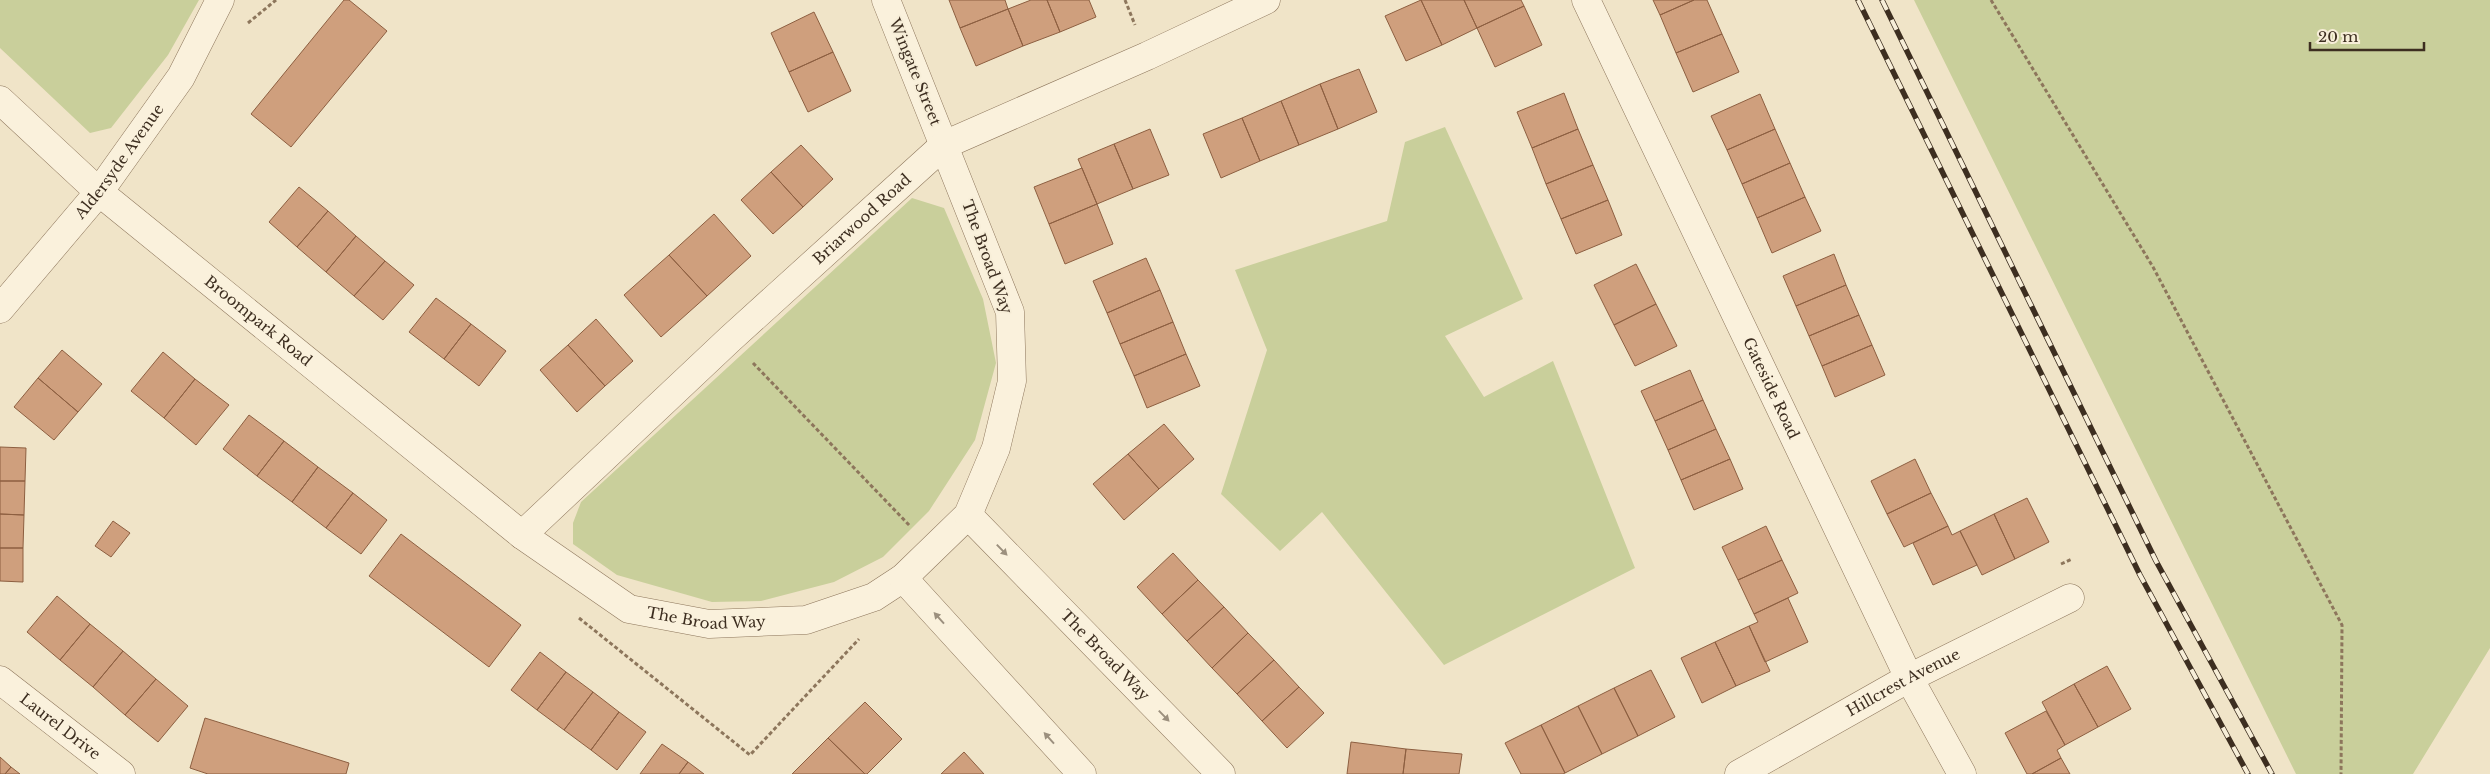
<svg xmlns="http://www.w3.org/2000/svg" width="2490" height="774" viewBox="0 0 2490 774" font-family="'Libre Baskerville',serif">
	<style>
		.green { fill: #c9cf9b }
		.building { fill: #cf9f7d; stroke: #8d5f41 }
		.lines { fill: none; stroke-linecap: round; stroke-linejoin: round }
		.minor-casing { stroke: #8d765c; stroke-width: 29 }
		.path { stroke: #8d765c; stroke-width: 3; stroke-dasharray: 4 2.5; stroke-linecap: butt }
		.minor { stroke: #faf1dc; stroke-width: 28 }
		.rail-casing { stroke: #3d2e20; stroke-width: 5.5 }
		.rail { stroke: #f7eed8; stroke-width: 4; stroke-dasharray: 11; stroke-linecap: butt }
		.oneway { fill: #9c907e }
		.labels { text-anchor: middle; stroke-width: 4; stroke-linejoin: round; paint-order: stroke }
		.street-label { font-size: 15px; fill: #3d2e20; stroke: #f7eed8 }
	</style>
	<rect width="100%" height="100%" fill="#f0e4c8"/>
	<path class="green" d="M 0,0 L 199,0 L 168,55 L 111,128 L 90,133 L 0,48 Z
		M 1914,0 L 2490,0 L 2490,648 L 2413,774 L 2296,774 Z
		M 1445,127 L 1523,299 L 1445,336 L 1484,397 L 1553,361 L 1635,568 L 1444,665 L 1322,512 L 1280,551 L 1221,494 L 1267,350 L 1235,270 L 1387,221 L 1405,142 Z
		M 912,198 L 944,208 L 983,299 L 996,363 L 975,440 L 929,511 L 883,557 L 834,582 L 761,601 L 712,602 L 617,575 L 573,544 L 573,523 L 581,502 Z"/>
	<path class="building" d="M 344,0 L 349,0 L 387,31 L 291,147 L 251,114 Z
		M 949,0 L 1005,0 L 1008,9 L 960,28 Z
		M 1031,0 L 1047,0 L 1060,32 L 1023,46 L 1008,9 Z
		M 1047,0 L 1089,0 L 1096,17 L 1060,32 Z
		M 1421,0 L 1442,45 L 1406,61 L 1385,16 Z
		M 1421,0 L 1464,0 L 1477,28 L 1442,45 Z
		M 1464,0 L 1521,0 L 1524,6 L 1477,28 Z
		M 1653,0 L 1694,0 L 1660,15 Z
		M 1694,0 L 1707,0 L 1722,34 L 1676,53 L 1660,15 Z
		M 1524,6 L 1542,45 L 1495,67 L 1477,28 Z
		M 1008,9 L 1023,46 L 976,66 L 960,28 Z
		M 814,12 L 833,52 L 789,72 L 771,33 Z
		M 1722,34 L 1739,72 L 1693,92 L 1676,53 Z
		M 833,52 L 851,91 L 808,112 L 789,72 Z
		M 1359,69 L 1377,112 L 1338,129 L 1320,84 Z
		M 1320,84 L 1338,129 L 1299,145 L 1281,101 Z
		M 1564,93 L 1578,129 L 1532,148 L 1517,112 Z
		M 1760,94 L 1775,129 L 1727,150 L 1711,116 Z
		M 1281,101 L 1299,145 L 1260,161 L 1242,118 Z
		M 1242,118 L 1260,161 L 1221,178 L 1203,134 Z
		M 1150,129 L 1169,175 L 1133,189 L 1114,144 Z
		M 1578,129 L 1593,165 L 1546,184 L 1532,148 Z
		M 1775,129 L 1790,163 L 1742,184 L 1727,150 Z
		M 1114,144 L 1133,189 L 1097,204 L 1078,159 Z
		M 801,145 L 833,179 L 803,207 L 771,172 Z
		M 1790,163 L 1805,197 L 1757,218 L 1742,184 Z
		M 1593,165 L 1608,200 L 1561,219 L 1546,184 Z
		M 1082,168 L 1097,204 L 1049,224 L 1034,187 Z
		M 771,172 L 803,207 L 773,234 L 741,200 Z
		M 299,187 L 328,211 L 297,247 L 269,222 Z
		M 1805,197 L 1821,231 L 1772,253 L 1757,218 Z
		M 1608,200 L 1622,235 L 1576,254 L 1561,219 Z
		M 1097,204 L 1113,244 L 1065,264 L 1049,224 Z
		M 328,211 L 356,236 L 326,272 L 297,247 Z
		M 714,214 L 751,256 L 707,296 L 669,255 Z
		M 356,236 L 385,261 L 354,296 L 326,272 Z
		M 1834,254 L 1846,285 L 1796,306 L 1783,276 Z
		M 669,255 L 707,296 L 661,337 L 624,295 Z
		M 1146,258 L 1160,290 L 1107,313 L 1093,281 Z
		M 385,261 L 414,285 L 383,320 L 354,296 Z
		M 1636,264 L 1656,304 L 1614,325 L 1594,285 Z
		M 1846,285 L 1859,315 L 1809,336 L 1796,306 Z
		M 1160,290 L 1173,322 L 1120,344 L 1107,313 Z
		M 436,298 L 471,324 L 444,359 L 409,332 Z
		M 1656,304 L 1677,346 L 1635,366 L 1614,325 Z
		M 1859,315 L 1872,345 L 1822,366 L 1809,336 Z
		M 596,319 L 633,361 L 605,386 L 568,345 Z
		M 1173,322 L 1186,354 L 1134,376 L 1120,344 Z
		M 471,324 L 506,351 L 479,386 L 444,359 Z
		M 568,345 L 605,386 L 577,412 L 540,370 Z
		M 1872,345 L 1885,375 L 1835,397 L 1822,366 Z
		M 62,350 L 102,384 L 78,412 L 38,378 Z
		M 163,352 L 195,379 L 164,418 L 131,391 Z
		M 1186,354 L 1200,386 L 1147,408 L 1134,376 Z
		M 1690,370 L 1703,400 L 1655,421 L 1641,391 Z
		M 38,378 L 78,412 L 54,440 L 14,407 Z
		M 195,379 L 229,405 L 196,445 L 164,418 Z
		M 1703,400 L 1716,429 L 1668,450 L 1655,421 Z
		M 249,415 L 284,441 L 257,476 L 223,449 Z
		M 1164,424 L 1194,459 L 1159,489 L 1128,454 Z
		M 1716,429 L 1730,459 L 1681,480 L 1668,450 Z
		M 284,441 L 318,467 L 292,502 L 257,476 Z
		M 0,447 L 26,448 L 25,481 L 0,481 Z
		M 1128,454 L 1159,489 L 1124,520 L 1093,484 Z
		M 1730,459 L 1743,489 L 1694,510 L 1681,480 Z
		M 1915,459 L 1931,493 L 1887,514 L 1871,481 Z
		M 318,467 L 353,493 L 326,528 L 292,502 Z
		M 0,481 L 25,481 L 24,515 L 0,514 Z
		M 353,493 L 387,520 L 361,554 L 326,528 Z
		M 1931,493 L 1948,526 L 1904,547 L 1887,514 Z
		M 2027,498 L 2049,542 L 2015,559 L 1994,514 Z
		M 0,514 L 24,515 L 23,548 L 0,548 Z
		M 1994,514 L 2015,559 L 1982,575 L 1960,531 Z
		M 113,521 L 130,533 L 111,557 L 95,546 Z
		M 1766,526 L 1782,560 L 1738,580 L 1722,547 Z
		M 1948,526 L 1952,535 L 1960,531 L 1977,565 L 1933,585 L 1913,543 Z
		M 401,534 L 521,625 L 489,667 L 369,576 Z
		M 0,548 L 23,548 L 23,582 L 0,581 Z
		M 1173,553 L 1198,580 L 1162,614 L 1137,587 Z
		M 1782,560 L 1798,593 L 1754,614 L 1738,580 Z
		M 1198,580 L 1224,607 L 1187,641 L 1162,614 Z
		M 57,596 L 90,624 L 60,660 L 27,632 Z
		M 1788,598 L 1808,642 L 1765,662 L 1749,626 L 1758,622 L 1754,614 Z
		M 1224,607 L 1248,633 L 1212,668 L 1187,641 Z
		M 90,624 L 123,651 L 93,687 L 60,660 Z
		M 1749,626 L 1770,671 L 1736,686 L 1715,642 Z
		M 1248,633 L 1274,660 L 1237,694 L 1212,668 Z
		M 1715,642 L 1736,686 L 1702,703 L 1681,658 Z
		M 123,651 L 156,679 L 125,715 L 93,687 Z
		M 540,652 L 566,672 L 537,710 L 511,690 Z
		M 1274,660 L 1299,687 L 1262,721 L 1237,694 Z
		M 2107,666 L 2131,709 L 2098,727 L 2074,684 Z
		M 1651,670 L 1675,717 L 1638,736 L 1614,688 Z
		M 566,672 L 593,692 L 564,730 L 537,710 Z
		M 156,679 L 188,706 L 158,742 L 125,715 Z
		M 2074,684 L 2098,727 L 2065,745 L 2042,702 Z
		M 1299,687 L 1324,713 L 1287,748 L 1262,721 Z
		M 1614,688 L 1638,736 L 1602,754 L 1578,706 Z
		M 593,692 L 619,712 L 591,750 L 564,730 Z
		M 865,702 L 902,739 L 867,774 L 865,774 L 828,738 Z
		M 1578,706 L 1602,754 L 1565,773 L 1541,725 Z
		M 2046,711 L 2065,745 L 2057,750 L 2061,758 L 2032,774 L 2027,774 L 2005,733 Z
		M 619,712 L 646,732 L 617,770 L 591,750 Z
		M 205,718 L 349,763 L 346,774 L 208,774 L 190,768 Z
		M 1541,725 L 1565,773 L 1563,774 L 1521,774 L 1505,743 Z
		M 828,738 L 865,774 L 792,774 Z
		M 1351,742 L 1406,749 L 1403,774 L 1347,774 Z
		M 662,744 L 688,762 L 679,774 L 640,774 Z
		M 1406,749 L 1462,754 L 1459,774 L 1403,774 Z
		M 964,752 L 984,774 L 941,774 Z
		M 0,757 L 11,767 L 5,774 L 0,774 Z
		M 2061,758 L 2070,774 L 2032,774 Z
		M 688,762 L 704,774 L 679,774 Z
		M 11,767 L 20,774 L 5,774 Z"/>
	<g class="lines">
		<g class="minor-casing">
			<g id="minor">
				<path id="s1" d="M 1586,0 L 1909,678 L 1962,774"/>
				<path id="s2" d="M 0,100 L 99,192 L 522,535 L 629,609 L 709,624 L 806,620 L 874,597 L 903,578 L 968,515 L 996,448 L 1012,381 L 1010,312 L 886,0"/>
				<path id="s3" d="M 0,309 L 99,192 L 181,77 L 220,0"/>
				<path id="s4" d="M 968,515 L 1221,774"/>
				<path id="s5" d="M 522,535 L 730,339 L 944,145 L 1147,56 L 1266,0"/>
				<path d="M 903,578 L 1082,774"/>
				<path id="s6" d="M 0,680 L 121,774"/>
				<path id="s7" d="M 1739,774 L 1909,678 L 2070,598"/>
			</g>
		</g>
		<path class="path" d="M 1125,0 L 1135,25
			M 1991,0 L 2153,267 L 2342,625 L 2341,774
			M 248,23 L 276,0
			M 753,363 L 910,526
			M 2061,564 L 2072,559
			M 579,618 L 750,755 L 859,639"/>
		<use href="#minor" class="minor"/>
		<g class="rail-casing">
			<path id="rail" d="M 1858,0 L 2140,575 L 2248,774
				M 1882,0 L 2156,561 L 2272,774"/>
		</g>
		<use href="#rail" class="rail"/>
	</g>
	<defs><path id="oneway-solid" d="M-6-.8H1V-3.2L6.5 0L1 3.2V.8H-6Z" transform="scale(1.25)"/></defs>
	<g class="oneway">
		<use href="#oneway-solid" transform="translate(1002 550) rotate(46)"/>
		<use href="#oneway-solid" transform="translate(939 618) rotate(-132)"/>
		<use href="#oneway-solid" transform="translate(1164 716) rotate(46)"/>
		<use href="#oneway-solid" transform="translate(1049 738) rotate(-132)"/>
	</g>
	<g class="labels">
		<g class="street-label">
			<text transform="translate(915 72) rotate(68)" y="5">Wingate Street</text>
			<text dy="5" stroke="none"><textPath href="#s3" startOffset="190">Aldersyde Avenue</textPath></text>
			<text dy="5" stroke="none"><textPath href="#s5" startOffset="464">Briarwood Road</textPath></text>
			<text transform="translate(987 257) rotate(70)" y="5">The Broad Way</text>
			<text dy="5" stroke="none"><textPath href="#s2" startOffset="340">Broompark Road</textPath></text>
			<text dy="5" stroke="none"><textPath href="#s1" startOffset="430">Gateside Road</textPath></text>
			<text dy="5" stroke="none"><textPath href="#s2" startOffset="888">The Broad Way</textPath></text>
			<text dy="5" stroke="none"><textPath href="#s4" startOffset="196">The Broad Way</textPath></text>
			<text dy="5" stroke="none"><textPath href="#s7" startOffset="188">Hillcrest Avenue</textPath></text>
			<text dy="5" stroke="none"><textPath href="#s6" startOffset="76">Laurel Drive</textPath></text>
		</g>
	</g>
	<path d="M2310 42v8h114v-8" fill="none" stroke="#3d2e20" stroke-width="2.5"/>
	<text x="2318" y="42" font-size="15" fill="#3d2e20" stroke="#f7eed8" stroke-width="4" paint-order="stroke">20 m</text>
</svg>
